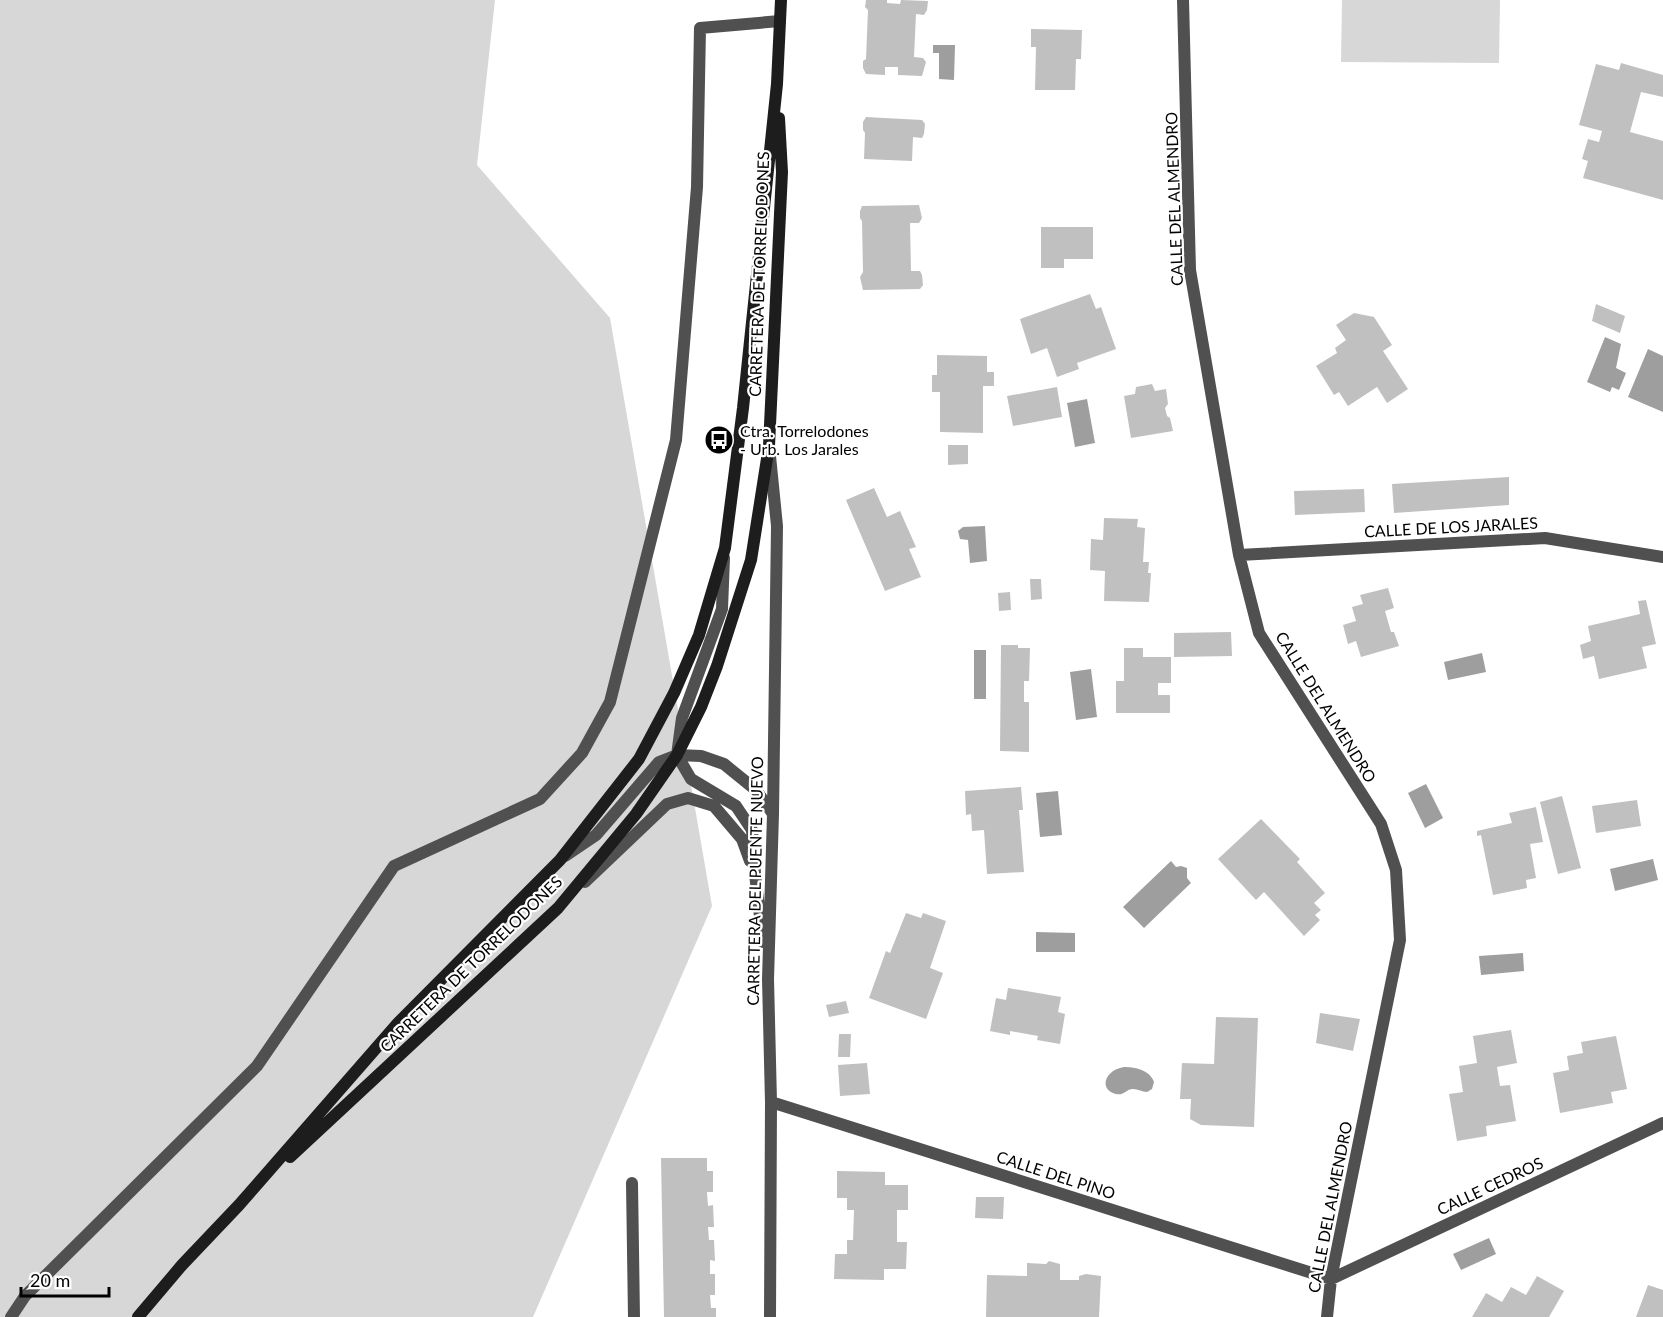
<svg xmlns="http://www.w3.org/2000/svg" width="1663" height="1317" viewBox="0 0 1663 1317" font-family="Lato,sans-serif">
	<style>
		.green { fill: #d7d7d7 }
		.water { fill: #9e9e9e }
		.building { fill: #c0c0c0 }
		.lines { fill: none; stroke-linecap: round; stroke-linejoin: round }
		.lane { stroke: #505050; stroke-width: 12 }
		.street { stroke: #505050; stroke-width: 12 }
		.secondary { stroke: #1d1d1d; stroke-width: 12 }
		.labels { text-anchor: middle; stroke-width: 4.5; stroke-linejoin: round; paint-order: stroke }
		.street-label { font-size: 16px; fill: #000; stroke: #fff }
		.poi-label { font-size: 16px; fill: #000; stroke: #fff; text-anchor: start }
	</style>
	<rect width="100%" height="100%" fill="#fff"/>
	<path class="green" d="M 0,0 L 495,0 L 477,165 L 610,318 L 712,906 L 533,1317 L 0,1317 Z
		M 1342,0 L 1500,0 L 1499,63 L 1341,62 Z"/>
	<path class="water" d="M 933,45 L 955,45 L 954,80 L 939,79 L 939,53 L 933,53 Z
		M 1605,337 L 1621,344 L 1616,368 L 1626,373 L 1619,390 L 1612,387 L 1610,392 L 1587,382 Z
		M 1648,349 L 1663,356 L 1663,412 L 1628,397 Z
		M 1087,399 L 1095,443 L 1075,447 L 1067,403 Z
		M 985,526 L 987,561 L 970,563 L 968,540 L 960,539 L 958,531 L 963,527 Z
		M 974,650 L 986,650 L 986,699 L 974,699 Z
		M 1482,653 L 1486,672 L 1448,680 L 1444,662 Z
		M 1091,669 L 1097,717 L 1076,720 L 1070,672 Z
		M 1426,784 L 1443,818 L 1425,828 L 1408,793 Z
		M 1058,791 L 1062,835 L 1040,837 L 1036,793 Z
		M 1653,859 L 1658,880 L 1615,891 L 1610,869 Z
		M 1171,861 L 1176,867 L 1181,866 L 1187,868 L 1187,878 L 1191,883 L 1144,928 L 1123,907 Z
		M 1036,932 L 1075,933 L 1075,952 L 1036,952 Z
		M 1523,953 L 1524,971 L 1481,975 L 1479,956 Z
		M 1124,1067 C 1135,1067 1150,1070 1154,1082 L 1152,1089 L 1147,1092 C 1142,1092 1138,1089 1133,1089 C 1126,1089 1124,1096 1116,1094 C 1098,1089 1105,1070 1124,1067 Z
		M 1489,1238 L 1496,1254 L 1461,1270 L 1453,1254 Z"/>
	<path class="building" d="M 866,0 L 887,0 L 887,3 L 900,4 L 901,0 L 928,1 L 927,10 L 924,15 L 916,14 L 914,57 L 923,58 L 926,62 L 922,76 L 898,75 L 898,67 L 885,67 L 885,75 L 866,74 L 863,68 L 863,61 L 866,59 L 868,10 L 865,7 Z
		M 1031,29 L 1082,30 L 1081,59 L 1076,59 L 1075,90 L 1035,90 L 1036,47 L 1031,47 Z
		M 1621,63 L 1663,75 L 1663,97 L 1641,92 L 1630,132 L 1663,141 L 1663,200 L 1583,178 L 1588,161 L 1582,159 L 1588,139 L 1599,142 L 1602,131 L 1579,125 L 1596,64 L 1619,70 Z
		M 866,117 L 922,120 L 925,124 L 924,134 L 922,138 L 913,137 L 912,161 L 864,159 L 865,133 L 863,130 L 863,122 Z
		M 919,205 L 922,218 L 919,223 L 910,223 L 911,271 L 920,271 L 922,275 L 923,285 L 920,289 L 863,290 L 860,277 L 863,272 L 862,221 L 860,218 L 860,211 L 862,206 Z
		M 1041,227 L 1093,227 L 1093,259 L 1064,259 L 1064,268 L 1041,268 Z
		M 1090,294 L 1096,309 L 1101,307 L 1116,349 L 1077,363 L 1079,369 L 1057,377 L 1047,348 L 1031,354 L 1020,319 Z
		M 1596,304 L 1625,316 L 1620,333 L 1592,321 Z
		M 1354,313 L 1374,317 L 1392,345 L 1383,351 L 1408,389 L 1387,403 L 1377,387 L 1348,406 L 1339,392 L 1334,395 L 1316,366 L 1337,353 L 1335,348 L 1346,340 L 1336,325 Z
		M 937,355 L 987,356 L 987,372 L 994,372 L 994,386 L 983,386 L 983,433 L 940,432 L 940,392 L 932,392 L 932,375 L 937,375 Z
		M 1152,384 L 1155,391 L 1166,389 L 1168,404 L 1165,408 L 1167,416 L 1170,418 L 1173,431 L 1131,438 L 1124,396 L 1135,394 L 1136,387 Z
		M 1057,387 L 1062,417 L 1013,426 L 1007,396 Z
		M 948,445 L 968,445 L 968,464 L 948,465 Z
		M 1509,477 L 1509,505 L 1394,513 L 1392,484 Z
		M 874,488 L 887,517 L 900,511 L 916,547 L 909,549 L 921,577 L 885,591 L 846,500 Z
		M 1364,489 L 1365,512 L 1295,515 L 1294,491 Z
		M 1104,518 L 1138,519 L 1137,527 L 1145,528 L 1143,562 L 1149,562 L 1148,573 L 1151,573 L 1149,602 L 1104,601 L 1105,571 L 1090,570 L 1091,539 L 1103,540 Z
		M 1030,579 L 1041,579 L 1042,599 L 1031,600 Z
		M 1388,588 L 1394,608 L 1385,611 L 1391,632 L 1394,632 L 1399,646 L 1361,657 L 1356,641 L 1348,644 L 1343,625 L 1356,621 L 1352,607 L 1363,604 L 1360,595 Z
		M 1010,592 L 1011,610 L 999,611 L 998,593 Z
		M 1646,600 L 1656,644 L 1642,647 L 1647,668 L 1599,679 L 1594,656 L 1583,659 L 1580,645 L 1591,641 L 1588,626 L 1640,614 L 1638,601 Z
		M 1231,632 L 1232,656 L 1174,657 L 1174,633 Z
		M 1001,645 L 1018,645 L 1018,648 L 1030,648 L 1029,681 L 1024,681 L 1024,702 L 1029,702 L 1029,752 L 1000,751 Z
		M 1124,648 L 1143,648 L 1143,657 L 1171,657 L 1171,683 L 1158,683 L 1158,695 L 1170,695 L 1170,713 L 1116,713 L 1116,681 L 1124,681 Z
		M 1021,787 L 1023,810 L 1019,810 L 1024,872 L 987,874 L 984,830 L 972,831 L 971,814 L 966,815 L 965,791 Z
		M 1562,796 L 1581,868 L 1558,874 L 1540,802 Z
		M 1637,800 L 1641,826 L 1596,833 L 1592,806 Z
		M 1536,807 L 1543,842 L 1530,844 L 1536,878 L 1526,880 L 1527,888 L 1493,895 L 1481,835 L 1477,836 L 1477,831 L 1512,823 L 1509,813 Z
		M 1261,819 L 1300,859 L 1297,862 L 1325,893 L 1314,903 L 1321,910 L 1315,915 L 1320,920 L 1304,936 L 1264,892 L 1256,900 L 1218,859 Z
		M 906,913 L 921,918 L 923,913 L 946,921 L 930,968 L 943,973 L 926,1019 L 869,998 L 886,951 L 890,953 Z
		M 1008,988 L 1061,997 L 1058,1012 L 1065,1014 L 1060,1044 L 1037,1040 L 1038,1036 L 1010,1031 L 1010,1035 L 990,1031 L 996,998 L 1006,1000 Z
		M 846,1001 L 849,1013 L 829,1017 L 826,1005 Z
		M 1320,1013 L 1360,1019 L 1353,1051 L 1316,1043 Z
		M 1216,1017 L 1258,1018 L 1254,1127 L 1201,1125 L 1190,1119 L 1191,1099 L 1180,1099 L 1182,1063 L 1214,1064 Z
		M 1511,1030 L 1517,1063 L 1497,1067 L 1500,1086 L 1510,1085 L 1516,1121 L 1486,1126 L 1487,1136 L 1457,1141 L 1449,1094 L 1463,1092 L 1459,1066 L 1477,1063 L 1473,1036 Z
		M 839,1034 L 851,1034 L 850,1057 L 838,1057 Z
		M 1616,1036 L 1627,1089 L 1611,1092 L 1613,1103 L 1560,1113 L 1553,1073 L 1569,1070 L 1567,1056 L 1583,1053 L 1581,1042 Z
		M 867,1063 L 870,1094 L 840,1096 L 838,1065 Z
		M 661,1158 L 707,1158 L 707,1171 L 713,1171 L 713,1192 L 707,1192 L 708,1206 L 713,1205 L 714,1227 L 708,1227 L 709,1240 L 714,1240 L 715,1261 L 710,1260 L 710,1274 L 715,1274 L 715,1295 L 710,1295 L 711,1308 L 716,1308 L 716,1317 L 664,1317 Z
		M 837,1171 L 885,1172 L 885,1185 L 908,1185 L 908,1210 L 897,1210 L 897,1242 L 907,1242 L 906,1269 L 884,1269 L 884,1280 L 834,1279 L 835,1254 L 847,1254 L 847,1240 L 853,1240 L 854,1210 L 847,1210 L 847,1198 L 837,1198 Z
		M 976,1197 L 1004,1197 L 1003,1219 L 975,1218 Z
		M 1049,1261 L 1060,1264 L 1060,1280 L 1079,1280 L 1079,1276 L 1086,1274 L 1101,1276 L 1099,1317 L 986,1317 L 987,1275 L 1027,1276 L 1027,1263 L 1046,1264 Z
		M 1537,1276 L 1564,1291 L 1549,1317 L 1472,1317 L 1486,1293 L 1502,1302 L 1511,1287 L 1526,1295 Z
		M 1648,1285 L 1663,1290 L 1663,1317 L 1636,1317 Z"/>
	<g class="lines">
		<path class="lane" d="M 11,1317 L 25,1296 L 257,1066 L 394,866 L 540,799 L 582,753 L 610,702 L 676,440 L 697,187 L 700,28 L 780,21"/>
		<path class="street" d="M 1183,0 L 1190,270 L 1239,555 L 1259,633 L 1381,824 L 1396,870 L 1400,940 L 1331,1279 L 1327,1317
			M 770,456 L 777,526 L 773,814 L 768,979 L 771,1102 L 770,1317
			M 1239,555 L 1545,538 L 1663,557
			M 724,558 L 722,609 L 682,718 L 677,755 L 691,779 L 736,806 L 752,830 L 755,874 L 763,942
			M 565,856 L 596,835 L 659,762 L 677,755 L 701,756 L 724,764 L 756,790 L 773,814
			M 585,882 L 667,804 L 688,798 L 714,806 L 742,839 L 750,861
			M 771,1102 L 1331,1279 L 1663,1123
			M 632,1183 L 634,1317"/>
		<path class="secondary" d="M 290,1157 L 558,908 L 636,814 L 677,755 L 701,707 L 717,666 L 751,560 L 769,446 L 782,172 L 779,118
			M 138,1317 L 182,1265 L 239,1205 L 398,1023 L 560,860 L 639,759 L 674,693 L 699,635 L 725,548 L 743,408 L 777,84 L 781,0"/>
	</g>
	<defs>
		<g id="bus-disc" transform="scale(1.5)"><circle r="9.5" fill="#000" stroke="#fff"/><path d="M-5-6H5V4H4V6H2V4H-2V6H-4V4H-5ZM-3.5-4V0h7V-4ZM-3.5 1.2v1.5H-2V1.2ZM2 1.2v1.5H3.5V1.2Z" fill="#fff"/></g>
	</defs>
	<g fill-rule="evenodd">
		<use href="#bus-disc" x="719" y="440"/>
	</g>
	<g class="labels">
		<g class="street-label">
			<text transform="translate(1174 199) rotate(-92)" y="6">CALLE DEL ALMENDRO</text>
			<text transform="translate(759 274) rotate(-88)" y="6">CARRETERA DE TORRELODONES</text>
			<text transform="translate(1451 527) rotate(-3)" y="6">CALLE DE LOS JARALES</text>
			<text transform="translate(1326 707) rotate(58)" y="6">CALLE DEL ALMENDRO</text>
			<text transform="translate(755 881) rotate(-89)" y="6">CARRETERA DEL PUENTE NUEVO</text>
			<text transform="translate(471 964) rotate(-44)" y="6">CARRETERA DE TORRELODONES</text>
			<text transform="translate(1056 1175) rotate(18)" y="6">CALLE DEL PINO</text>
			<text transform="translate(1490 1186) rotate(-25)" y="6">CALLE CEDROS</text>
			<text transform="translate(1330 1207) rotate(-79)" y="6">CALLE DEL ALMENDRO</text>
		</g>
		<g class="poi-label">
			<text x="740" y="437">Ctra. Torrelodones<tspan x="740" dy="18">- Urb. Los Jarales</tspan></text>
		</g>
	</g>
	<path d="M21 1287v9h88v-9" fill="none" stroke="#000000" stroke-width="3"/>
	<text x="30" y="1287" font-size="18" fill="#000000" stroke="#ffffff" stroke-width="4.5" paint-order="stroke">20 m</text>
</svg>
